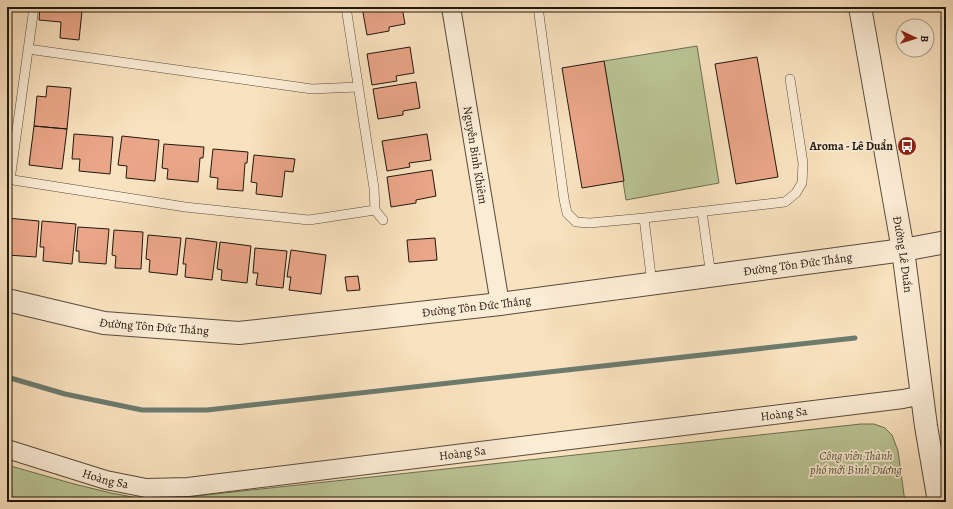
<svg xmlns="http://www.w3.org/2000/svg" width="953" height="509" viewBox="0 0 953 509" font-family="Alegreya,serif">
	<style>
		.green { fill: #bac495; stroke: #6e6e52 }
		.lines { fill: none; stroke-linecap: round; stroke-linejoin: round }
		.stream { stroke: #6c7b6e; stroke-width: 5 }
		.building { fill: #eaa688; stroke: #21170f }
		.service-casing { stroke: #574a3b; stroke-width: 10 }
		.minor-casing { stroke: #574a3b; stroke-width: 20 }
		.tertiary-casing { stroke: #574a3b; stroke-width: 24 }
		.service { stroke: #fbecd5; stroke-width: 9 }
		.minor { stroke: #fbecd5; stroke-width: 18 }
		.tertiary { stroke: #fbecd5; stroke-width: 22 }
		.labels { text-anchor: middle; stroke-width: 3.5; stroke-linejoin: round; paint-order: stroke }
		.poi-label { font-size: 12px; font-weight: bold; fill: #21170f; stroke: #fbecd5; text-anchor: end }
		.street-label { font-size: 12px; fill: #21170f; stroke: #fbecd5 }
		.park-label { font-size: 12px; font-style: italic; fill: #57543e; stroke: #fbecd5 }
	</style>
	<rect width="100%" height="100%" fill="#f9e2bf"/>
	<filter id="stains"><feTurbulence type="fractalNoise" baseFrequency=".005" numOctaves="4"/><feColorMatrix values="0 0 0 0 .2 0 0 0 0 .09 0 0 0 0 .02 0 0 0 .5 -.17"/></filter>
	<radialGradient id="worn" r=".72"><stop offset=".6" stop-color="#630" stop-opacity="0"/><stop offset="1" stop-color="#630" stop-opacity=".3"/></radialGradient>
	<path class="green" d="M 697,46 L 719,183 L 626,200 L 604,61 Z
		M 861,424 L 874,424 L 885,428 L 892,435 L 898,451 L 905,502 L 7,502 L 7,465 L 74,484 L 111,493 L 138,498 L 160,499 L 187,497 Z"/>
	<g class="lines">
		<path class="stream" d="M 7,377 L 65,394 L 142,410 L 207,410 L 855,338"/>
	</g>
	<path class="building" d="M 40,7 L 80,7 L 79,11 L 82,11 L 79,40 L 60,38 L 61,22 L 39,20 Z
		M 362,7 L 402,7 L 405,24 L 389,27 L 389,31 L 367,35 Z
		M 410,47 L 414,73 L 396,76 L 397,81 L 372,85 L 367,54 Z
		M 757,57 L 778,177 L 736,184 L 715,64 Z
		M 604,61 L 624,181 L 582,188 L 562,68 Z
		M 416,82 L 420,108 L 403,111 L 403,115 L 378,119 L 373,89 Z
		M 47,86 L 71,88 L 67,129 L 34,126 L 37,96 L 46,97 Z
		M 34,126 L 67,129 L 62,169 L 29,165 Z
		M 74,134 L 113,137 L 110,174 L 79,171 L 80,159 L 72,159 Z
		M 427,134 L 431,160 L 409,163 L 410,167 L 387,171 L 382,141 Z
		M 122,136 L 159,140 L 155,181 L 126,178 L 127,166 L 118,165 Z
		M 164,144 L 204,147 L 203,158 L 200,158 L 198,182 L 167,179 L 168,169 L 162,168 Z
		M 213,149 L 248,152 L 247,163 L 245,163 L 243,191 L 217,189 L 218,178 L 210,177 Z
		M 254,155 L 295,159 L 293,172 L 285,171 L 282,197 L 256,194 L 257,183 L 251,182 Z
		M 432,170 L 436,196 L 416,200 L 416,203 L 391,207 L 387,177 Z
		M 7,218 L 39,221 L 36,257 L 7,255 L 8,242 L 7,242 Z
		M 42,221 L 76,224 L 72,264 L 43,261 L 44,247 L 40,247 Z
		M 78,227 L 109,229 L 106,264 L 79,262 L 79,251 L 76,251 Z
		M 114,230 L 143,232 L 141,269 L 115,268 L 116,256 L 112,255 Z
		M 148,235 L 181,238 L 177,275 L 149,272 L 150,260 L 146,259 Z
		M 186,238 L 217,242 L 212,280 L 185,277 L 186,264 L 183,264 Z
		M 435,238 L 437,260 L 409,262 L 407,240 Z
		M 220,242 L 251,246 L 247,283 L 221,280 L 222,270 L 217,269 Z
		M 255,248 L 287,251 L 283,288 L 256,285 L 258,273 L 253,273 Z
		M 291,250 L 326,255 L 321,294 L 289,290 L 291,277 L 287,277 Z
		M 358,276 L 360,290 L 347,291 L 345,277 Z"/>
	<g class="lines">
		<g class="service-casing">
			<path id="service" d="M 346,7 L 374,188 L 375,210 L 383,220
				M 538,7 L 564,199 L 567,213 L 576,222 L 590,223 L 644,218 L 785,202 L 796,193 L 802,183 L 803,163 L 790,79
				M 28,49 L 312,89 L 358,87
				M 7,179 L 185,207 L 309,220 L 375,210
				M 10,180 L 34,7
				M 702,212 L 711,276
				M 644,218 L 652,284"/>
		</g>
		<g class="minor-casing">
			<g id="minor">
				<path id="s1" d="M 451,7 L 500,304"/>
				<path id="s2" d="M 7,449 L 106,480 L 146,488 L 188,487 L 903,399 L 922,395"/>
			</g>
		</g>
		<g class="tertiary-casing">
			<g id="tertiary">
				<path id="s3" d="M 860,7 L 903,250 L 926,426 L 939,502"/>
				<path id="s4" d="M 7,300 L 104,323 L 239,333 L 500,304 L 851,257 L 903,250 L 946,242"/>
			</g>
		</g>
		<use href="#service" class="service"/>
		<use href="#minor" class="minor"/>
		<use href="#tertiary" class="tertiary"/>
	</g>
	<defs>
		<g id="bus-disc" transform="scale(1)"><circle r="9.5" fill="#8f2418" stroke="#fbecd5"/><path d="M-5-6H5V4H4V6H2V4H-2V6H-4V4H-5ZM-3.5-4V0h7V-4ZM-3.5 1.2v1.5H-2V1.2ZM2 1.2v1.5H3.5V1.2Z" fill="#fff"/></g>
	</defs>
	<g fill-rule="evenodd">
		<use href="#bus-disc" x="907" y="146"/>
	</g>
	<g class="labels">
		<g class="poi-label">
			<text x="893" y="150">Aroma - Lê Duẩn</text>
		</g>
		<g class="street-label">
			<text dy="4" stroke="none"><textPath href="#s1" startOffset="150">Nguyễn Bỉnh Khiêm</textPath></text>
			<text dy="4" stroke="none"><textPath href="#s3" startOffset="251">Đường Lê Duẩn</textPath></text>
			<text dy="4" stroke="none"><textPath href="#s4" startOffset="798">Đường Tôn Đức Thắng</textPath></text>
			<text dy="4" stroke="none"><textPath href="#s4" startOffset="474">Đường Tôn Đức Thắng</textPath></text>
			<text dy="4" stroke="none"><textPath href="#s4" startOffset="150">Đường Tôn Đức Thắng</textPath></text>
			<text dy="4" stroke="none"><textPath href="#s2" startOffset="787">Hoàng Sa</textPath></text>
			<text dy="4" stroke="none"><textPath href="#s2" startOffset="463">Hoàng Sa</textPath></text>
			<text dy="4" stroke="none"><textPath href="#s2" startOffset="103">Hoàng Sa</textPath></text>
		</g>
		<g class="park-label">
			<text x="856" y="460">Công viên Thành<tspan x="856" dy="14">phố mới Bình Dương</tspan></text>
		</g>
	</g>
	<rect width="953" height="509" fill="none" stroke="#f9e2bf" stroke-width="24"/>
	<rect x="8" y="8" width="937" height="493" fill="none" stroke="#21170f" stroke-width="2"/>
	<rect x="12" y="12" width="929" height="485" fill="none" stroke="#21170f"/>
	<g transform="translate(915 38) rotate(94)"><circle r="19" fill="#fbecd5" stroke="#a49786"/>
	<path d="M0-3L7 15L0 10L-7 15Z" fill="#8f2418"/>
	<text y="-6" font-size="11" font-weight="bold" text-anchor="middle" fill="#21170f">B</text>
	</g>
	<rect width="100%" height="100%" filter="url(#stains)"/>
	<rect width="100%" height="100%" fill="url(#worn)"/>
</svg>
